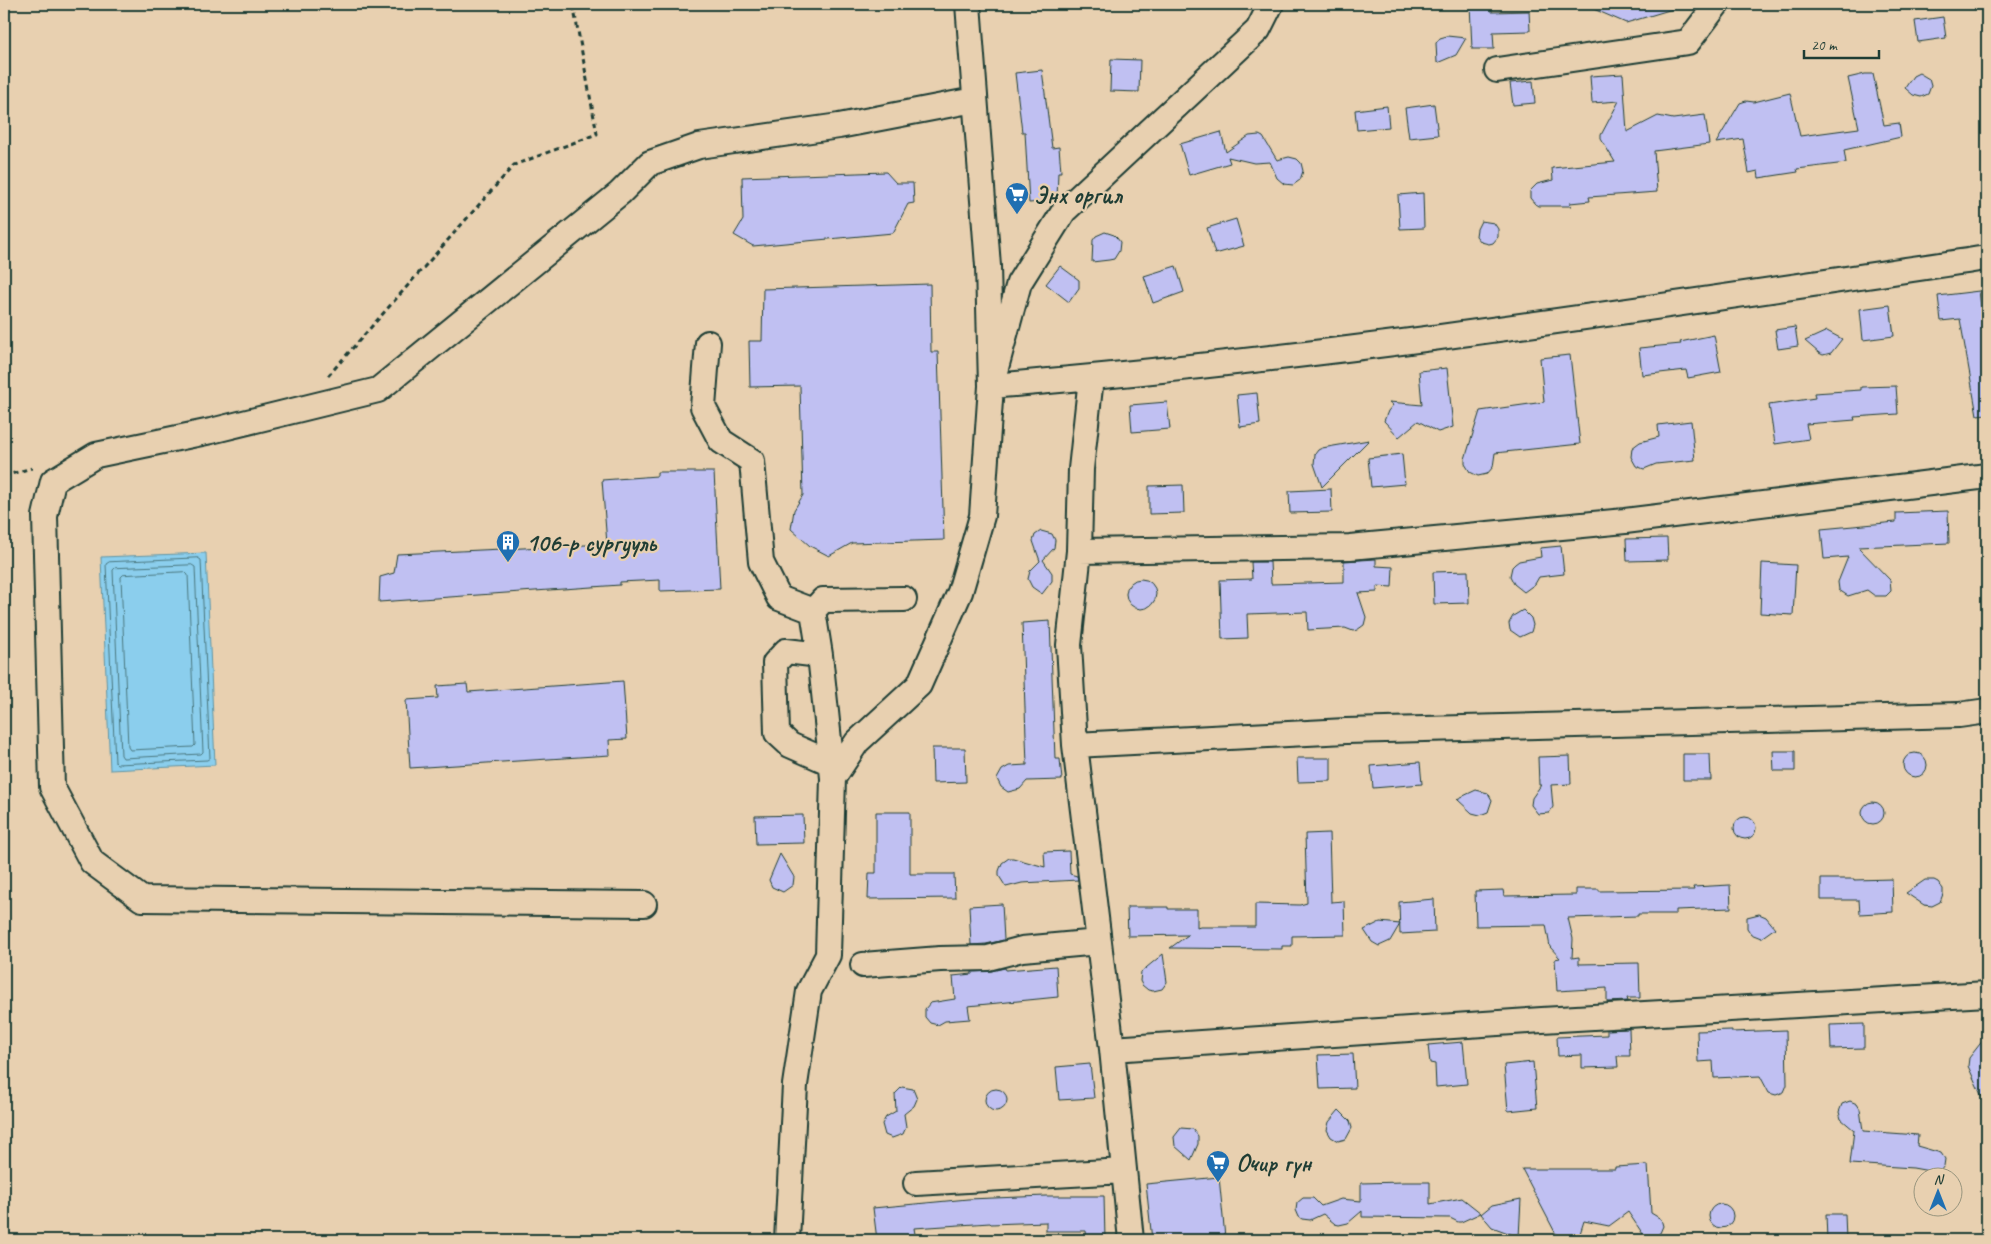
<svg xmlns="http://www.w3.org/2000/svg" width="1991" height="1244" viewBox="0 0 1991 1244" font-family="Caveat,sans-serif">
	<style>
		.water { fill: #8bceed; stroke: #6094a3 }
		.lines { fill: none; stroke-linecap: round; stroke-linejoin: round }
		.shore { stroke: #4a777e; stroke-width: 1 }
		.building { fill: #c0c0f2; stroke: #1f3d34 }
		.minor-casing { stroke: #1f3d34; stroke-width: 28 }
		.path { stroke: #1f3d34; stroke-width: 3; stroke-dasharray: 5 4; stroke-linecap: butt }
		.minor { stroke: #e8d0b0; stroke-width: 24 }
		.labels { text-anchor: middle; stroke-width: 4.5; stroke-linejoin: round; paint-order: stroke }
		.poi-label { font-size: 25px; font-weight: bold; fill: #1f3d34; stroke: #e8d0b0; text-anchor: start }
	</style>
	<rect width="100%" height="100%" fill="#e8d0b0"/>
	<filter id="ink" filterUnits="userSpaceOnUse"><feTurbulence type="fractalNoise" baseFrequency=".02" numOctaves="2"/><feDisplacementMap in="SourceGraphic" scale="10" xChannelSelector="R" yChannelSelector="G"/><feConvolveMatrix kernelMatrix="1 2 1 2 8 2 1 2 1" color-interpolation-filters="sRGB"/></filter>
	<g filter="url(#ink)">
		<path class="water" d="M 206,553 L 215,765 L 110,770 L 101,557 Z"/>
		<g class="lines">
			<path class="shore" d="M 198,558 L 201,560 L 210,758 L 207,760 L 117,764 L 115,762 L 106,564 L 109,562 Z
				M 192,565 L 195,567 L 203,752 L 201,754 L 123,758 L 121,755 L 113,570 L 115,568 Z
				M 185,572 L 188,575 L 195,745 L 193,747 L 130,750 L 128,747 L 121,577 L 123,575 Z"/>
		</g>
		<path class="building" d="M 1470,4 L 1492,4 L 1492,12 L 1529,11 L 1530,31 L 1493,32 L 1494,49 L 1472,49 Z
			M 1582,4 L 1676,4 L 1676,8 L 1626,23 Z
			M 1943,17 L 1946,38 L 1918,42 L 1915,21 Z
			M 1447,36 L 1466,38 L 1456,55 L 1437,63 L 1436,43 L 1440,38 Z
			M 1111,59 L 1140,60 L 1139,92 L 1110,91 Z
			M 1042,70 L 1052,148 L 1059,147 L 1061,172 L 1058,172 L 1057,199 L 1054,201 L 1029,203 L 1025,132 L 1022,132 L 1015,73 Z
			M 1919,73 L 1929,79 L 1931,86 L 1928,94 L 1921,97 L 1913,95 L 1905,88 L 1913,76 Z
			M 1623,74 L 1627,132 L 1658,116 L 1673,119 L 1705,115 L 1709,144 L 1654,151 L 1657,192 L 1589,197 L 1590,201 L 1570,203 L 1571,206 L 1538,206 L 1535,204 L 1530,198 L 1530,191 L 1537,184 L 1553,180 L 1552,168 L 1615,162 L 1601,139 L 1601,135 L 1619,101 L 1592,103 L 1590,76 Z
			M 1865,74 L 1873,74 L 1884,125 L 1899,123 L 1901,137 L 1844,150 L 1846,163 L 1797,169 L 1798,172 L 1759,178 L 1758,171 L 1749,173 L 1743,139 L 1716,143 L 1740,103 L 1746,101 L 1754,102 L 1790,93 L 1800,136 L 1859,128 L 1848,78 Z
			M 1533,81 L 1535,103 L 1513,105 L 1510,83 Z
			M 1434,104 L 1438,135 L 1409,138 L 1405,108 Z
			M 1387,106 L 1389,127 L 1357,130 L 1355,110 Z
			M 1221,132 L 1226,152 L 1249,136 L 1259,135 L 1263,137 L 1277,160 L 1289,157 L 1297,159 L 1301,163 L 1303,171 L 1300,180 L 1293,185 L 1284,184 L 1277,178 L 1270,162 L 1254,163 L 1228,157 L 1230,163 L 1189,175 L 1180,144 Z
			M 886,172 L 896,183 L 913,183 L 914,203 L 908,204 L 893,233 L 753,246 L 734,235 L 743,220 L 742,177 Z
			M 1423,193 L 1424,228 L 1400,229 L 1398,195 Z
			M 1236,219 L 1244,246 L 1215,254 L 1207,228 Z
			M 1481,221 L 1494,223 L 1498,229 L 1498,237 L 1493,243 L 1489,244 L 1481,242 L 1476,236 L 1477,229 Z
			M 1105,232 L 1114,235 L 1117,238 L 1120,242 L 1119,251 L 1114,259 L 1109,260 L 1092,262 L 1093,240 L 1096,236 Z
			M 1060,266 L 1079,280 L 1079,288 L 1069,302 L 1046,284 Z
			M 1176,266 L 1184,292 L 1153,303 L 1144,276 Z
			M 930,284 L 931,352 L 938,352 L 944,540 L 852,543 L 829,556 L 810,546 L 791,529 L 794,510 L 803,495 L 800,386 L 750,387 L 749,341 L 762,341 L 763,289 Z
			M 1979,291 L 1983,322 L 1987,321 L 1987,414 L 1977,415 L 1960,319 L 1941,321 L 1938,296 Z
			M 1890,305 L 1894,336 L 1863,340 L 1860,309 Z
			M 1795,327 L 1798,346 L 1778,349 L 1775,330 Z
			M 1827,331 L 1842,339 L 1831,353 L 1823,355 L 1819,353 L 1805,341 Z
			M 1714,335 L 1721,372 L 1688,378 L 1686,370 L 1642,375 L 1639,348 L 1681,344 L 1680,342 Z
			M 1570,355 L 1580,444 L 1495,453 L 1493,467 L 1487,474 L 1478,476 L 1470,472 L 1465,464 L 1465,459 L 1480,411 L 1544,402 L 1540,358 Z
			M 1447,368 L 1453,427 L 1438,432 L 1418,421 L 1399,437 L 1384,421 L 1388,411 L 1393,405 L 1389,402 L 1422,405 L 1419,371 Z
			M 1896,386 L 1898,414 L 1854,417 L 1855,420 L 1806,424 L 1809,439 L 1775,444 L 1769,405 L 1815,398 L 1814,393 L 1861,390 L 1861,387 Z
			M 1257,393 L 1260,424 L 1240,427 L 1237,395 Z
			M 1167,402 L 1170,429 L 1132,432 L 1130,405 Z
			M 1691,421 L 1695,460 L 1656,464 L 1644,469 L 1636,466 L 1631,457 L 1632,448 L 1640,442 L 1659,437 L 1658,425 Z
			M 1369,440 L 1322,487 L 1314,464 L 1315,454 L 1318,450 L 1322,448 Z
			M 1402,454 L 1405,484 L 1371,487 L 1368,458 Z
			M 657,472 L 714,472 L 720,589 L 660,591 L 660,580 L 620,582 L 620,585 L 379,602 L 380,577 L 394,573 L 397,554 L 607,544 L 602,480 L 657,476 Z
			M 1183,485 L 1184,513 L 1149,514 L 1149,486 Z
			M 1331,489 L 1332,512 L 1290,513 L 1289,491 Z
			M 1948,511 L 1949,543 L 1858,547 L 1890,580 L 1891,591 L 1886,596 L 1875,596 L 1867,590 L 1848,596 L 1839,590 L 1838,582 L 1848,557 L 1824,559 L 1821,529 L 1896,522 L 1896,513 Z
			M 1041,531 L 1052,534 L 1055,540 L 1054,548 L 1043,560 L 1052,573 L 1052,581 L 1042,594 L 1032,587 L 1028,579 L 1030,571 L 1040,561 L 1033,541 L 1035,535 Z
			M 1667,538 L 1668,560 L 1627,561 L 1626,539 Z
			M 1561,546 L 1564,574 L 1539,577 L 1535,584 L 1524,592 L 1514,584 L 1510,576 L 1512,567 L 1515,564 L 1519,561 L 1541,557 L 1540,548 Z
			M 1376,559 L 1376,566 L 1393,567 L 1392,587 L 1377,586 L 1377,592 L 1358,593 L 1366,617 L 1364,625 L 1357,630 L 1353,631 L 1345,628 L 1308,630 L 1307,612 L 1247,614 L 1248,638 L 1222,639 L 1220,580 L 1252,579 L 1251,562 L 1270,562 L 1271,584 L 1344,582 L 1344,561 Z
			M 1762,563 L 1796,565 L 1793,615 L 1760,613 Z
			M 1468,571 L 1469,603 L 1434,604 L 1433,572 Z
			M1126 594a15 15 0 1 1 30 0a15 15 0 1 1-30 0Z
			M 1523,610 L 1531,618 L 1533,625 L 1531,632 L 1520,637 L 1510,630 L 1509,623 L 1513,616 Z
			M 1050,621 L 1055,759 L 1060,759 L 1062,780 L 1027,781 L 1020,789 L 1008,792 L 1001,787 L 997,779 L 1002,770 L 1009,766 L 1027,765 L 1022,623 Z
			M 623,681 L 627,739 L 609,740 L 610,755 L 410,768 L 406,700 L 438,698 L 437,686 L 467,684 L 468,692 Z
			M 932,748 L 965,748 L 966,782 L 933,783 Z
			M 1773,751 L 1795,751 L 1795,771 L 1774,771 Z
			M1903 765a12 12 0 1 1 24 0a12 12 0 1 1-24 0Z
			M 1683,754 L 1710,754 L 1711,780 L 1683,780 Z
			M 1570,756 L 1571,784 L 1551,785 L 1553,807 L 1549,813 L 1538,814 L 1531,805 L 1532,798 L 1541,785 L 1539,785 L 1538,757 Z
			M 1297,758 L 1331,758 L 1331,781 L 1298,782 Z
			M 1420,762 L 1422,784 L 1373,788 L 1371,766 Z
			M 1476,790 L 1488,793 L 1492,800 L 1488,812 L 1480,815 L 1472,813 L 1457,799 Z
			M1862 813a11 11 0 1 1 22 0a11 11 0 1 1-22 0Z
			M 876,812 L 910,812 L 910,874 L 954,874 L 955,898 L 868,899 L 869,873 L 876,873 Z
			M 803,815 L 804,843 L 756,844 L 755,816 Z
			M1734 828a11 11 0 1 1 22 0a11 11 0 1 1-22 0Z
			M 1329,833 L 1331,902 L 1344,901 L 1345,935 L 1292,936 L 1292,946 L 1282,946 L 1282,949 L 1170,948 L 1188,935 L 1128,936 L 1127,907 L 1168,907 L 1168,909 L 1197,909 L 1197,928 L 1200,927 L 1255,927 L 1255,904 L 1300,905 L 1307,903 L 1305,834 Z
			M 1069,851 L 1070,874 L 1077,876 L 1078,880 L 1022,883 L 1006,887 L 999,876 L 999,871 L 1002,863 L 1009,858 L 1013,858 L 1045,867 L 1044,852 Z
			M 780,854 L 794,877 L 793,885 L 783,892 L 772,887 L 769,880 Z
			M 1821,879 L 1854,879 L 1854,880 L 1892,879 L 1893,912 L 1860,914 L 1859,900 L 1821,900 Z
			M 1925,880 L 1934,880 L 1938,882 L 1943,889 L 1943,894 L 1940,902 L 1932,906 L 1924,905 L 1906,893 Z
			M 1730,885 L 1731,908 L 1676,910 L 1676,914 L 1638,914 L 1638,916 L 1568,918 L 1573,939 L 1572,958 L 1579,957 L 1579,964 L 1639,963 L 1640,998 L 1627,998 L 1628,1001 L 1607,1002 L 1607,988 L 1557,991 L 1555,959 L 1560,958 L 1550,947 L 1546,925 L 1476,926 L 1475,891 L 1503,890 L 1504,896 L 1576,895 L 1576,889 L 1599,889 L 1599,891 L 1694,890 L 1693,887 Z
			M 1434,899 L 1435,932 L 1400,934 L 1399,902 Z
			M 1002,904 L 1004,940 L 986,944 L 971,945 L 969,906 Z
			M 1759,914 L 1766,917 L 1775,928 L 1761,938 L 1751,934 L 1747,928 L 1747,917 Z
			M 1380,922 L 1400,924 L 1390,941 L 1379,946 L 1372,942 L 1364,930 Z
			M 1163,954 L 1167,982 L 1162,989 L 1153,991 L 1148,990 L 1142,985 L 1140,981 L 1141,972 Z
			M 1056,966 L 1058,997 L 968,1006 L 970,1019 L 945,1021 L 938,1025 L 930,1023 L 925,1017 L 925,1009 L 930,1003 L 955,999 L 953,976 L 972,974 L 972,972 L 991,971 L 1005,968 L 1006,970 Z
			M 1864,1024 L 1864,1048 L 1831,1049 L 1830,1025 Z
			M 1629,1029 L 1630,1056 L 1617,1056 L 1618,1067 L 1582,1068 L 1582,1055 L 1558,1056 L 1557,1037 L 1607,1035 L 1607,1030 Z
			M 1732,1030 L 1732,1032 L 1786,1030 L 1787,1085 L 1784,1092 L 1776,1095 L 1769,1093 L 1760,1076 L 1714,1078 L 1713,1061 L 1698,1062 L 1697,1031 Z
			M 1987,1035 L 1987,1108 L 1968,1066 L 1969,1058 Z
			M 1463,1042 L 1467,1084 L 1436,1087 L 1435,1064 L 1430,1063 L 1428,1045 Z
			M 1353,1054 L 1355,1088 L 1320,1089 L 1318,1055 Z
			M 1533,1062 L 1537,1108 L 1508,1111 L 1504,1065 Z
			M 1090,1064 L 1094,1098 L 1059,1100 L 1056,1067 Z
			M 902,1087 L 913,1089 L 917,1099 L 914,1106 L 904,1114 L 906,1127 L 903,1134 L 892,1138 L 885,1135 L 882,1124 L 886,1117 L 896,1111 L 895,1094 Z
			M985 1100a11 11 0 1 1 22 0a11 11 0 1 1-22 0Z
			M 1850,1101 L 1857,1104 L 1860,1109 L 1863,1131 L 1918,1135 L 1917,1146 L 1941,1153 L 1945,1159 L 1944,1166 L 1940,1171 L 1935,1172 L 1913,1168 L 1850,1164 L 1854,1130 L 1841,1119 L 1839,1112 L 1842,1104 Z
			M 1339,1110 L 1350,1121 L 1352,1128 L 1346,1139 L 1338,1141 L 1331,1137 L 1327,1130 L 1329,1122 Z
			M 1181,1128 L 1193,1129 L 1198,1136 L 1198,1144 L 1191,1160 L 1175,1146 L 1174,1137 Z
			M 1648,1165 L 1651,1213 L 1661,1219 L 1663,1226 L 1660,1233 L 1652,1238 L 1652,1240 L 1647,1240 L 1628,1212 L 1609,1226 L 1584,1221 L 1578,1240 L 1559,1240 L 1522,1169 L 1615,1169 L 1615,1167 Z
			M 1219,1177 L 1225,1237 L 1188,1240 L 1152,1240 L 1146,1184 Z
			M 1405,1182 L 1430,1182 L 1430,1204 L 1462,1198 L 1481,1213 L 1461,1222 L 1458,1222 L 1450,1218 L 1362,1217 L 1362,1211 L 1348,1223 L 1339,1225 L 1335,1224 L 1323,1214 L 1310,1220 L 1302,1219 L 1299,1217 L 1296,1210 L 1297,1203 L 1303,1198 L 1313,1198 L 1321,1206 L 1341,1199 L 1361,1201 L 1361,1183 Z
			M 1046,1196 L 1104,1196 L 1105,1240 L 1087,1240 L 1086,1231 L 1046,1231 L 1046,1222 L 991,1224 L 990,1223 L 914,1228 L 916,1240 L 877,1240 L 873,1208 L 968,1199 Z
			M 1521,1199 L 1519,1237 L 1492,1227 L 1481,1214 L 1492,1205 Z
			M1709 1216a12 12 0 1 1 24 0a12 12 0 1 1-24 0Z
			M 1826,1214 L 1845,1214 L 1846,1240 L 1827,1240 Z"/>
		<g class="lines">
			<g class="minor-casing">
				<path id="minor" d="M 968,4 L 988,266 L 991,386 C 1325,359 1656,307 1987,258
					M 1497,70 L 1688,42 L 1717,4
					M 708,343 L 703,407 L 721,441 L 752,461 L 761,562 L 779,598 L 813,611
					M 1091,378 L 1081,469 L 1079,551 L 1069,645 L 1075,745 L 1112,1049 L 1131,1240
					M 1079,551 L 1350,547 L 1625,521 L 1987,476
					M 820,655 L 786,651 L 775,663 L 777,733 L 790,745 L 831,763
					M 1075,745 L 1346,731 L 1959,715 L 1987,711
					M 833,778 L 820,655 L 813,611 L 823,600 L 904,599
					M 644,904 L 142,899 L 92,862 L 52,787 L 45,516 L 53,481 L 96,455 L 211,431 L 378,390 L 620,193 L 650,163 L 699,146 L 839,126 L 974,100
					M 863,965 L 940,959 L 988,958 L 1022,949 L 1099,942
					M 1112,1049 L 1542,1020 L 1987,994
					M 916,1183 L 1124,1171
					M 787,1240 L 795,1085 L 809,991 L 828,955 L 833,778 L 857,742 L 919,685 L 960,592 L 982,516 L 991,386 L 1019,283 L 1064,211 L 1258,30 L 1271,4"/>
			</g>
			<path class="path" d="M 328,376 L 514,165 L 597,134 L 573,4
				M 4,476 L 32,468"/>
			<use href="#minor" class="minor"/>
		</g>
	</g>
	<defs>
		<g id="supermarket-pin" transform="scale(1.25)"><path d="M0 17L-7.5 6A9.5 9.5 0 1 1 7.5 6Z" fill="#1f6fb2" stroke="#e8d0b0"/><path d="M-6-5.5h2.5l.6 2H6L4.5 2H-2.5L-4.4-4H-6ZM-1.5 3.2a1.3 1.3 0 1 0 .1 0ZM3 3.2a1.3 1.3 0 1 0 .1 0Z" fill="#fff"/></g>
		<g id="building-pin" transform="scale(1.25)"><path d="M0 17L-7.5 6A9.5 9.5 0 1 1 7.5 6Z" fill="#1f6fb2" stroke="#e8d0b0"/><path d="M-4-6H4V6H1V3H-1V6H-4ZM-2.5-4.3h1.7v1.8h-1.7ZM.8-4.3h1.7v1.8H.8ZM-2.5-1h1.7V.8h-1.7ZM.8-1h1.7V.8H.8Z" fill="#fff"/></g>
	</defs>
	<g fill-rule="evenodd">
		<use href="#supermarket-pin" x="1017" y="194"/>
		<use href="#building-pin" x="508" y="542"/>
		<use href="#supermarket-pin" x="1218" y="1162"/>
	</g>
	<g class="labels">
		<g class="poi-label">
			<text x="1034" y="203">Энх оргил</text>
			<text x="526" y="551">106-р сургууль</text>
			<text x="1236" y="1171">Очир гүн</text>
		</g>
	</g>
	<rect width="1991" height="1244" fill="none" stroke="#e8d0b0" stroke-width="20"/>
	<rect x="10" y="10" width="1971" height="1224" fill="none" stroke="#1f3d34" stroke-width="2" filter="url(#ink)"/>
	<g transform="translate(1938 1192)"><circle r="24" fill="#e8d0b0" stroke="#98957e"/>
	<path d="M0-4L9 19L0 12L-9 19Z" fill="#1f6fb2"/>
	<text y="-8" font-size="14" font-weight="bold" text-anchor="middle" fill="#1f3d34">N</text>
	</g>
	<path d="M1804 50v8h75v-8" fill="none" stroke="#1f3d34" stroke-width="2.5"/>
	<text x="1811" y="50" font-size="15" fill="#1f3d34" stroke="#e8d0b0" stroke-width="4" paint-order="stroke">20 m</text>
</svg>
